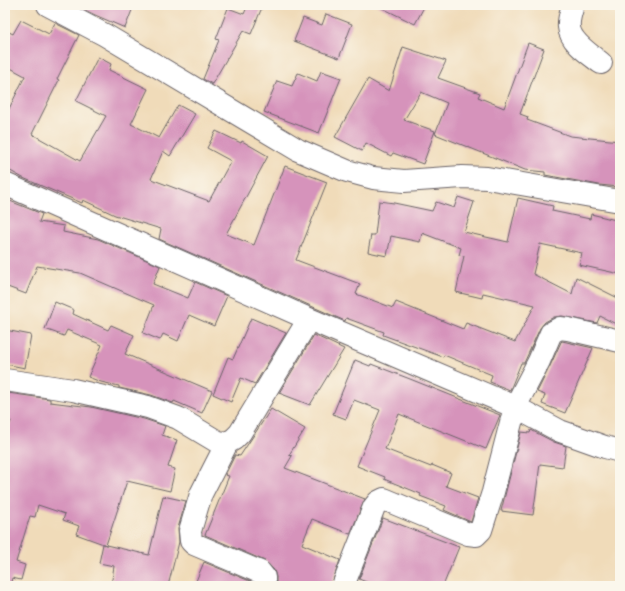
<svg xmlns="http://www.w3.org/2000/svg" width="625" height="591" viewBox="0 0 625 591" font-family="'Old Standard TT',serif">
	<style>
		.building { fill: #d693bb }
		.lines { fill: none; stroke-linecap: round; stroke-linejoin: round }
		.minor-casing { stroke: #6a6367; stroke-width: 24 }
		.minor { stroke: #fff; stroke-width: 22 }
	</style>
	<rect width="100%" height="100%" fill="#fbf7ec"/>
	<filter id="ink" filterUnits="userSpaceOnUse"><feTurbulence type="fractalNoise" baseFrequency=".025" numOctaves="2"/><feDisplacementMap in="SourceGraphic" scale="8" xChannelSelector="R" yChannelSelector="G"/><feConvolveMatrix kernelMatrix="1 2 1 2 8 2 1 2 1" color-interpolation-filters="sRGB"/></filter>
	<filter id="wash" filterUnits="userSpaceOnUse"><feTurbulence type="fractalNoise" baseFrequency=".012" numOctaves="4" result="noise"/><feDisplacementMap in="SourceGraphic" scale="16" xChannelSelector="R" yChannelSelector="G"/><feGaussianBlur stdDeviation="0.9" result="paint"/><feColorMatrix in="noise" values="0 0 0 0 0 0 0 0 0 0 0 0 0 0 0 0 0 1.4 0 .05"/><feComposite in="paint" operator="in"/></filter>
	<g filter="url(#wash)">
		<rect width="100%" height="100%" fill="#f0dbb9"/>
		<g id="blocks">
			<path class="building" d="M 75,5 L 134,5 L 125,28 L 95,15 Z
				M 248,5 L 263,5 L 251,34 L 243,31 L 212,84 L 203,79 L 219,40 L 216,39 L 228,8 L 244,14 Z
				M 376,5 L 425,5 L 415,24 Z
				M 326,14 L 352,24 L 339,58 L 294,41 L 303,18 L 322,25 Z
				M 21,20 L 49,34 L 55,23 L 79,35 L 57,79 L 59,80 L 32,134 L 80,161 L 106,116 L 76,101 L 98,57 L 111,64 L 109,70 L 148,89 L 131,124 L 159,138 L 178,105 L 195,114 L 170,156 L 163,151 L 151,179 L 209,201 L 231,161 L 207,148 L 216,131 L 241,143 L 242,141 L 268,156 L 226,234 L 254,245 L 285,166 L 327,182 L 296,260 L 360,284 L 356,294 L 393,308 L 396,302 L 463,329 L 466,323 L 515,342 L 535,305 L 483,293 L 482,298 L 456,292 L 464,256 L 459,255 L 461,248 L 422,233 L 420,242 L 391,236 L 387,256 L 368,252 L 371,235 L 375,235 L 379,201 L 394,203 L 432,211 L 436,202 L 454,208 L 458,197 L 474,202 L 464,232 L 508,242 L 518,198 L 553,206 L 552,211 L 590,219 L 591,214 L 620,221 L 620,274 L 579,265 L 582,253 L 540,244 L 533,274 L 572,294 L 576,277 L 620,299 L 620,326 L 600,316 L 597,323 L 562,316 L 554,317 L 545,322 L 540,328 L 524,363 L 521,363 L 510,390 L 490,382 L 492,375 L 444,355 L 443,357 L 383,335 L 384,332 L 346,318 L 345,321 L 159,239 L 161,229 L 115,215 L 83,200 L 82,203 L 23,178 L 5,168 L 5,117 L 25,76 L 5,65 L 5,30 L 13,34 Z
				M 528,43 L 544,49 L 520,114 L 528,117 L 527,120 L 570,136 L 620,141 L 620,187 L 599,185 L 545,175 L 545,172 L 525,170 L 435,134 L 447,103 L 421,92 L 404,120 L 435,131 L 423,164 L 393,153 L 391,156 L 366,143 L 362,151 L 335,137 L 368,79 L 389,91 L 403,47 L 446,61 L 438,78 L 480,93 L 478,97 L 504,108 Z
				M 321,71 L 341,78 L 319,133 L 264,112 L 277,81 L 292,86 L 298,73 L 317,81 Z
				M 5,199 L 42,214 L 39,222 L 64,226 L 63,232 L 98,239 L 160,266 L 153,284 L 188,298 L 195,282 L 227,296 L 214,326 L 189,315 L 178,341 L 163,334 L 160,340 L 143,333 L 154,305 L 80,273 L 37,266 L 26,294 L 5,286 Z
				M 55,302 L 74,310 L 73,314 L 108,330 L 111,325 L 134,335 L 125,354 L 212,391 L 202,413 L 174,401 L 173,403 L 151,395 L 119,388 L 119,386 L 101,382 L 88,377 L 102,345 L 67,330 L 64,336 L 45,329 Z
				M 251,318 L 286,333 L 255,384 L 241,378 L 231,402 L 213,394 L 228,357 L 233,359 Z
				M 5,330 L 31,335 L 25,368 L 5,364 Z
				M 314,335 L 344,349 L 310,405 L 279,393 Z
				M 562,341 L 593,348 L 565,413 L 542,404 L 545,395 L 537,392 L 550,366 L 561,342 Z
				M 355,360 L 370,366 L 371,364 L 410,379 L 500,415 L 486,449 L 399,414 L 385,449 L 431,467 L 432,465 L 451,473 L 446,486 L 478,498 L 471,522 L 444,510 L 446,506 L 420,496 L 421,494 L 384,479 L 385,477 L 357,466 L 380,410 L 354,400 L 346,419 L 333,414 Z
				M 8,393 L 50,399 L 50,402 L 91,407 L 144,419 L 165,426 L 162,435 L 177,440 L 168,467 L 175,469 L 170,491 L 127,481 L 106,545 L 149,555 L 163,496 L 186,501 L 178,528 L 179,542 L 168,586 L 111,586 L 114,566 L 99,563 L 103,544 L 106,545 L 76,534 L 79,526 L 63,520 L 65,514 L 38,505 L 35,517 L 30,516 L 16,562 L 25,565 L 21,580 L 12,578 L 10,586 L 5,586 L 5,435 L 11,421 L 5,421 L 5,410 Z
				M 271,409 L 305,429 L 289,455 L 292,456 L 285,468 L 365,499 L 350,534 L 312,519 L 302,544 L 340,560 L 331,586 L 276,586 L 276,577 L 274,570 L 265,561 L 205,535 L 229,476 L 225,475 L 235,455 L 240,456 Z
				M 531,430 L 554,442 L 566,446 L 563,467 L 540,464 L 533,515 L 501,511 L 521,432 L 530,433 Z
				M 383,518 L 459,547 L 443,586 L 376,586 L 359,579 Z
				M 204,562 L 252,582 L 252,586 L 209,586 L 196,581 Z"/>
		</g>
	</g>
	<g filter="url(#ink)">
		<use href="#blocks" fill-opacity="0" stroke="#6a6367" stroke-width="1"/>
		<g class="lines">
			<g class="minor-casing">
				<path id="minor" d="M 48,5 L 105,35 L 298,150 L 347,171 L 373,178 L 404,181 L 462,177 L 487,178 L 620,201
					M 573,5 C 571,12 568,20 569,27 C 570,42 591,55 601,63
					M 5,184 L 309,319 L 515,407 L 560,431 L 605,447 L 620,451
					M 5,380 L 73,390 L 148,407 L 178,418 L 218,442 L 227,443 L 234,439 L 240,433 L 309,319
					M 227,443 L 201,494 L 190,531 L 191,541 L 194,544 L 260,572 L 264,577 L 264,586
					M 343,586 L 374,507 L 378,502 L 384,499 L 468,534 L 476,535 L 481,530 L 493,492 L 515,407 L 539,361 L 551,333 L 560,328 L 568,329 L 620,341"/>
			</g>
			<use href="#minor" class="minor"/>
		</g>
	</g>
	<rect width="625" height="591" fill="none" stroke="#fbf7ec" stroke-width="20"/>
</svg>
